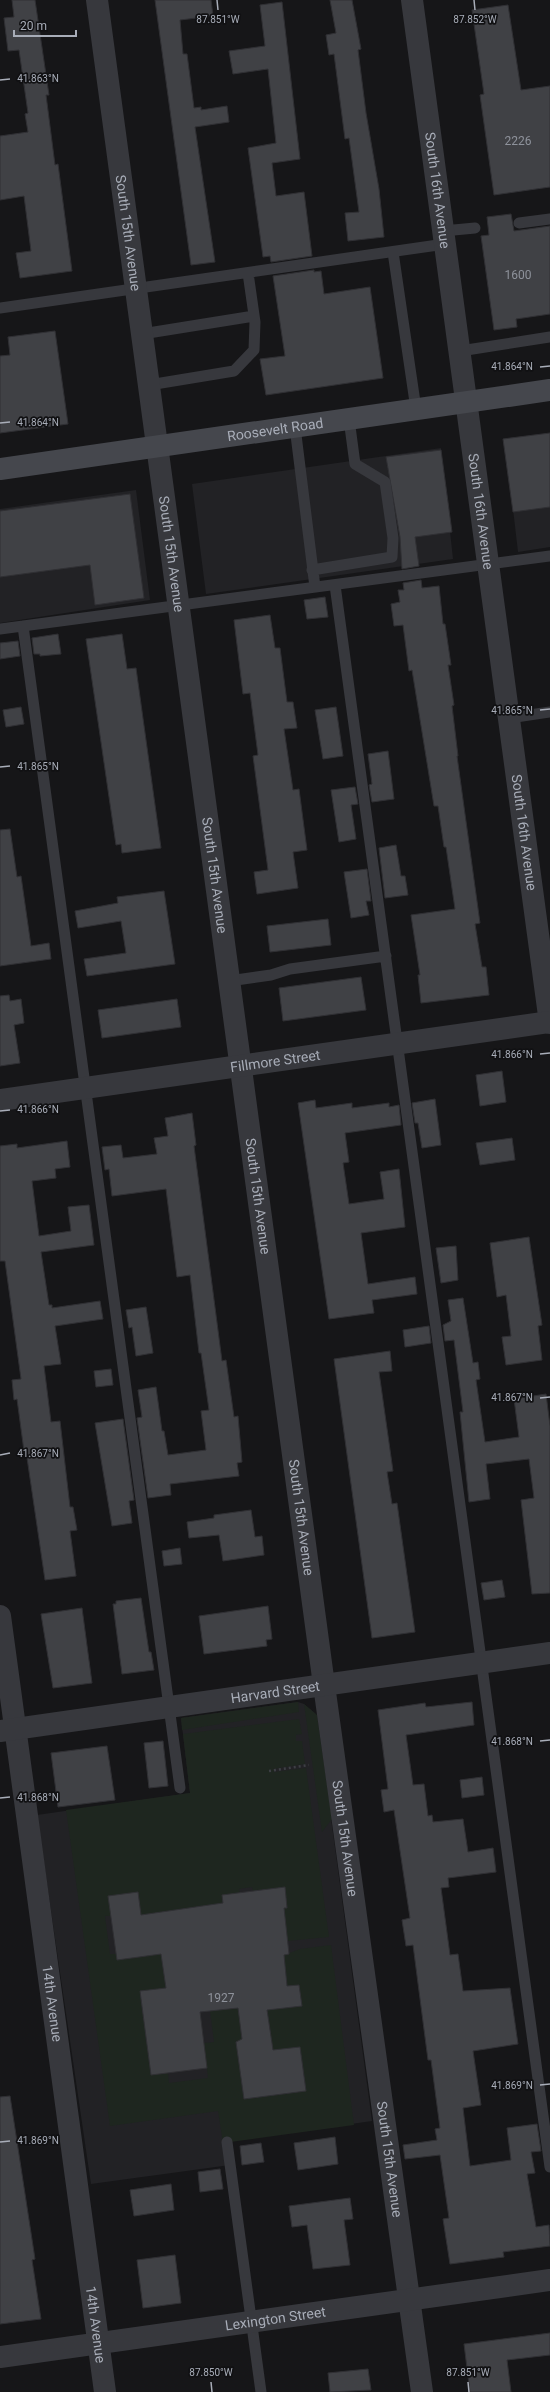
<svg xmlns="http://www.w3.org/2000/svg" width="550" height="2392" viewBox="0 0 550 2392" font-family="Roboto,sans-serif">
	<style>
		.built { fill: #222225 }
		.green { fill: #1e261f }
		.building { fill: #404145; stroke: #303034 }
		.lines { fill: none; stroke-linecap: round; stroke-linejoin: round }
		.path { stroke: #3d3f44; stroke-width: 2.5; stroke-dasharray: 2 3; stroke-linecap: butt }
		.lane { stroke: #37383d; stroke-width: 11 }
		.street { stroke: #37383d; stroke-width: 22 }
		.secondary { stroke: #45474d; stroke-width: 22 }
		.ticks { fill: none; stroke: #a8adb8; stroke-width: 1.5 }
		.labels { text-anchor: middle; stroke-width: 3.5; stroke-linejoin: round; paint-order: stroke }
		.number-label { font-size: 12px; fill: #8e929b }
		.street-label { font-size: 14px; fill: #a8adb8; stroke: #111113 }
		.ticks-label { font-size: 10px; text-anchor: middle; fill: #a8adb8; stroke: #111113; stroke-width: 3.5; stroke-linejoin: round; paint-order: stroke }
	</style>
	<rect width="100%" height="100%" fill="#161618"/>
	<path class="built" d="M 550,435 L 550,547 L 518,552 L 505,440 Z
		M 441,448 L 453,559 L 206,594 L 192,484 Z
		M 136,490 L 150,600 L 0,623 L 0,509 Z
		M 298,1702 L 304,1704 L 317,1715 L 372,2121 L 227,2142 L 230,2165 L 91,2184 L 37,1815 L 190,1793 L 181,1718 Z"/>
	<path class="green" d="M 298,1702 L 299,1712 L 182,1730 L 181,1718 Z
		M 304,1704 L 317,1715 L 332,1819 L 322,1832 Z
		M 299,1719 L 302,1734 L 296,1735 L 296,1741 L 302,1741 L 305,1764 L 273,1769 L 274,1772 L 306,1768 L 329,1937 L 287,1941 L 277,1909 L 287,1908 L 285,1887 L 253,1891 L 252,1887 L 239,1889 L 240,1893 L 222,1895 L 223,1903 L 141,1915 L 105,1916 L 110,1954 L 116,1954 L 117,1960 L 161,1954 L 166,1988 L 140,1991 L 151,2075 L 168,2073 L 169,2083 L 208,2078 L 204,2043 L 214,2042 L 210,2011 L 238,2008 L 242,2039 L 236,2043 L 244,2099 L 306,2091 L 300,2047 L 273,2050 L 267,2010 L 302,2006 L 299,1985 L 287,1986 L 284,1955 L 300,1949 L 331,1945 L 354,2125 L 223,2143 L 218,2111 L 110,2126 L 66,1810 L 190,1793 L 183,1734 Z"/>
	<path class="building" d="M 12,0 L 35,0 L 49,95 L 46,95 L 55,165 L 58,164 L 72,271 L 20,278 L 16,253 L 31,251 L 24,196 L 0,200 L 0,136 L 28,132 L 25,114 L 28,113 L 19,50 L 8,51 L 4,18 L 14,17 Z
		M 155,0 L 211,0 L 213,16 L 180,20 L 183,54 L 187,54 L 194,108 L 201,107 L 201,110 L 227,106 L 229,122 L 195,127 L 215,262 L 191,265 Z
		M 330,0 L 352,0 L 361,49 L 358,50 L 366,113 L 379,189 L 384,237 L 348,241 L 345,213 L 359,212 L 349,138 L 345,139 L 334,54 L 329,55 L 326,35 L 336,33 Z
		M 282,2 L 300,159 L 272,163 L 276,196 L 304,192 L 312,256 L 271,262 L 270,256 L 263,257 L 248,148 L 276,143 L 268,69 L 233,74 L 229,51 L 265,46 L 260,5 Z
		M 508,5 L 521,90 L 550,86 L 550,187 L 494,195 L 480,95 L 484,94 L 472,10 Z
		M 511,214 L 514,231 L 550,226 L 550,314 L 516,319 L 517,327 L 494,330 L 481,236 L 489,235 L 487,217 Z
		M 314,270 L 314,272 L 321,271 L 324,294 L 370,287 L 383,378 L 266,395 L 260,359 L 285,356 L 273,276 Z
		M 55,331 L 68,424 L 0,433 L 0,356 L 10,355 L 8,337 Z
		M 550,433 L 550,507 L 513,512 L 503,439 Z
		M 441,450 L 452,532 L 415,537 L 419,566 L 402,569 L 400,537 L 386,457 Z
		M 130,494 L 144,598 L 95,605 L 90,565 L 0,577 L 0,511 Z
		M 421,580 L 422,588 L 439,586 L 443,624 L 445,624 L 451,665 L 448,665 L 454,705 L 452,706 L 458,756 L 457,756 L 480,923 L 475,924 L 482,967 L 486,967 L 489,995 L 421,1003 L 418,975 L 420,975 L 411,915 L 455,909 L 446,847 L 444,847 L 438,806 L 434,806 L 412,670 L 409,671 L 403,625 L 394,626 L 391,604 L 400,602 L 398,590 L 404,590 L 403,583 Z
		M 325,597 L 328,617 L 307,619 L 304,600 Z
		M 270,615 L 275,648 L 280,648 L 287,702 L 293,702 L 297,728 L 284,729 L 293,790 L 299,789 L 307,850 L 293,852 L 298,888 L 257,894 L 254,872 L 268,870 L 253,756 L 258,755 L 250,693 L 243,694 L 234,620 Z
		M 58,634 L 61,654 L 40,656 L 40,654 L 34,654 L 32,638 Z
		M 122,634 L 127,669 L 136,668 L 161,848 L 122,853 L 121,844 L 116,845 L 86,639 Z
		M 18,641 L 20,656 L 0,659 L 0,643 Z
		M 21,707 L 24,724 L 6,727 L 3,710 Z
		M 336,707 L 343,756 L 323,759 L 315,710 Z
		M 388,751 L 394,799 L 372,802 L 369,785 L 372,784 L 368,754 Z
		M 355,787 L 358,804 L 351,805 L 356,839 L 339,842 L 331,790 Z
		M 10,829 L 17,877 L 21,876 L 31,946 L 49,943 L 51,959 L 0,966 L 0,830 Z
		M 396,845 L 401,876 L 405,876 L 408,895 L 385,898 L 379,848 Z
		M 367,869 L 371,901 L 366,901 L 369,915 L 351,918 L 344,872 Z
		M 164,891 L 175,964 L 87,976 L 84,959 L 126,953 L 121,921 L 78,928 L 75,911 L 118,903 L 117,897 Z
		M 328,919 L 331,945 L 270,952 L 267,926 Z
		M 361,977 L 366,1010 L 283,1021 L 279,988 Z
		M 9,995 L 10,1001 L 21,999 L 24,1023 L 14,1025 L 20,1063 L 0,1066 L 0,996 Z
		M 177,999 L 181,1027 L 102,1038 L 98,1010 Z
		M 502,1071 L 506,1102 L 480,1106 L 476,1075 Z
		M 435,1099 L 441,1145 L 422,1148 L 418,1123 L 415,1123 L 412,1103 Z
		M 315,1100 L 316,1108 L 352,1103 L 352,1108 L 389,1103 L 389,1107 L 399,1105 L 401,1125 L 345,1133 L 349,1162 L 343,1163 L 349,1204 L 384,1199 L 380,1172 L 399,1169 L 405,1227 L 361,1233 L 368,1284 L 415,1277 L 417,1294 L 372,1300 L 374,1313 L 329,1319 L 298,1103 Z
		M 192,1113 L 196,1145 L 194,1146 L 222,1361 L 226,1360 L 234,1417 L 238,1416 L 242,1462 L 237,1463 L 239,1476 L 170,1484 L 171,1495 L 148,1498 L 137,1418 L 142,1417 L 138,1390 L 156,1387 L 162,1431 L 164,1431 L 168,1455 L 206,1450 L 201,1411 L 209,1410 L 201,1353 L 199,1353 L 190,1275 L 177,1277 L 166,1189 L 112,1196 L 109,1169 L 105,1170 L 102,1147 L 121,1145 L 123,1158 L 157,1154 L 154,1138 L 168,1136 L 165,1118 Z
		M 512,1138 L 515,1160 L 480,1165 L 476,1143 Z
		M 67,1141 L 70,1167 L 55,1169 L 56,1178 L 32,1181 L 39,1236 L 71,1231 L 68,1207 L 89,1205 L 94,1245 L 41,1252 L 49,1305 L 52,1305 L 52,1308 L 100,1301 L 103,1319 L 55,1326 L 61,1364 L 44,1366 L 51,1422 L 60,1421 L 70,1507 L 73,1507 L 77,1530 L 70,1531 L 76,1576 L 45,1580 L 26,1451 L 24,1451 L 17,1399 L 14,1400 L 12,1380 L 21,1379 L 5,1261 L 0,1261 L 0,1146 L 17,1144 L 17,1148 Z
		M 529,1237 L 542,1325 L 538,1326 L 542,1360 L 506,1365 L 502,1337 L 511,1336 L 506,1295 L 497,1297 L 490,1243 Z
		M 456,1246 L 458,1280 L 441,1283 L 436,1248 Z
		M 463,1298 L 473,1363 L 478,1362 L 480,1379 L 476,1380 L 485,1442 L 519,1437 L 514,1399 L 546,1394 L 550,1426 L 550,1593 L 532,1594 L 521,1500 L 534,1498 L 529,1459 L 486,1464 L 490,1499 L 469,1502 L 460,1412 L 463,1412 L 454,1340 L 445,1341 L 443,1325 L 451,1321 L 448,1300 Z
		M 146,1307 L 153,1353 L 136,1356 L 132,1327 L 129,1328 L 126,1310 Z
		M 429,1326 L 431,1343 L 405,1347 L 403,1330 Z
		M 390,1351 L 392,1371 L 379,1372 L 393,1471 L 387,1472 L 392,1504 L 397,1503 L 415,1632 L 372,1638 L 334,1359 Z
		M 111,1369 L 113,1385 L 96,1387 L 94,1371 Z
		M 123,1419 L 134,1500 L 129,1501 L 132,1523 L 112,1526 L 95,1423 Z
		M 251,1510 L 255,1537 L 262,1536 L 264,1555 L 223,1561 L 219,1535 L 189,1538 L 187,1522 L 214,1518 L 214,1515 Z
		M 180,1548 L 182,1564 L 164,1566 L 162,1551 Z
		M 502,1580 L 505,1597 L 484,1600 L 481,1583 Z
		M 141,1598 L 149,1652 L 151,1652 L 154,1670 L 122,1674 L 113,1604 L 116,1604 L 116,1601 Z
		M 268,1606 L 272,1639 L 266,1640 L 267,1646 L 204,1654 L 199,1616 Z
		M 82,1608 L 92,1683 L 53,1688 L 41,1614 Z
		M 472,1702 L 474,1725 L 406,1735 L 413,1785 L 424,1784 L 428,1816 L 432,1815 L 433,1822 L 463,1819 L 468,1852 L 493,1848 L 496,1872 L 448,1878 L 449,1887 L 441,1888 L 450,1955 L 458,1954 L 463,1991 L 510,1988 L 518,2044 L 473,2051 L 481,2105 L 463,2108 L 470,2166 L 511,2160 L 507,2128 L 537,2124 L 541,2151 L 531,2152 L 535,2173 L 527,2174 L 536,2227 L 549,2225 L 550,2246 L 503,2252 L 504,2257 L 450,2264 L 443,2219 L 449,2218 L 440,2155 L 405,2159 L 403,2145 L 437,2140 L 435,2129 L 440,2128 L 431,2060 L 428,2060 L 413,1945 L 406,1946 L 402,1920 L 410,1918 L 394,1810 L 384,1812 L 381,1790 L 388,1789 L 378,1710 L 425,1703 L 426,1707 Z
		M 163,1741 L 168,1786 L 149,1788 L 144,1743 Z
		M 107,1746 L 115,1800 L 58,1807 L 51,1753 Z
		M 482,1777 L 484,1795 L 462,1798 L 460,1780 Z
		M 285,1887 L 287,1908 L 284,1908 L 289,1954 L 284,1955 L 287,1986 L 299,1985 L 302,2006 L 267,2010 L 273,2050 L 300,2047 L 306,2091 L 244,2099 L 236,2042 L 242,2039 L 238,2008 L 200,2012 L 207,2068 L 151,2075 L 140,1991 L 166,1988 L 161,1954 L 117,1960 L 108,1896 L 138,1892 L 141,1915 L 223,1903 L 222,1895 Z
		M 10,2096 L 35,2259 L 32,2260 L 41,2319 L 0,2324 L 0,2097 Z
		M 335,2137 L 338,2164 L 298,2170 L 294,2143 Z
		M 261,2143 L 264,2162 L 242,2165 L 240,2146 Z
		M 220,2169 L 223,2189 L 200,2192 L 198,2172 Z
		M 171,2184 L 174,2210 L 134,2216 L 130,2190 Z
		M 350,2198 L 353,2219 L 344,2220 L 350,2265 L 313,2269 L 307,2225 L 292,2227 L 289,2206 Z
		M 175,2255 L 181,2303 L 143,2308 L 137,2260 Z
		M 550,2333 L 550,2355 L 507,2360 L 511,2392 L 470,2392 L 464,2344 Z
		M 368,2369 L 371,2390 L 330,2392 L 328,2373 Z"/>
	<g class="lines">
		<path class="path" d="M 269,1771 L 309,1765"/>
		<path class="lane" d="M 519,223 L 550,219
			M 443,231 L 475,228
			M 393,252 L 416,409
			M 0,308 L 445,244
			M 142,334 L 254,316
			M 460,351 L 550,337
			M 149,385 L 234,371 L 254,350 L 255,322 L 248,273
			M 295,427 L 315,587
			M 312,570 L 392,557 L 393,538 L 385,482 L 355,464 L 349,419
			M 335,585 L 550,2167
			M 23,626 L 180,1788
			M 0,629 L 550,556
			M 509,718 L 550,712
			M 229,981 L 271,975 L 290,969 L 386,956
			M 227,2142 L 261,2392"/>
		<g class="street">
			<path id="s1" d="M 97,0 L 324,1685 L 422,2392"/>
			<path id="s2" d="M 412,0 L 550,1023"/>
			<path id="s3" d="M 0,1100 L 550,1022"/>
			<path id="s4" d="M 0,1616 L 105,2392"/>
			<path id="s5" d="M 0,1731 L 550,1653"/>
			<path id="s6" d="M 0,2357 L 550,2280"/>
		</g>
		<path class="secondary" id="s7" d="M 0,469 L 550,390"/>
	</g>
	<path class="ticks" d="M 217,0 L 218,10M 474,0 L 475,10M 0,80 L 10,79M 540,367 L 550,366M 0,423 L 10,422M 540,710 L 550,709M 0,767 L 10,766M 540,1054 L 550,1053M 0,1111 L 10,1110M 540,1398 L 550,1397M 0,1455 L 10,1453M 540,1741 L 550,1740M 0,1798 L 10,1797M 540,2085 L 550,2084M 0,2142 L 10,2141M 211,2382 L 212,2392M 468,2382 L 469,2392"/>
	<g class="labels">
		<g class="number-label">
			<text x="518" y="145">2226</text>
			<text x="518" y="279">1600</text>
			<text x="221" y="2002">1927</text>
		</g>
		<g class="street-label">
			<text dy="5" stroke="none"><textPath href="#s2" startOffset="192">South 16th Avenue</textPath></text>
			<text dy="5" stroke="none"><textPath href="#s1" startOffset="235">South 15th Avenue</textPath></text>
			<text dy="5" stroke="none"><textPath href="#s7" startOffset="278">Roosevelt Road</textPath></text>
			<text dy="5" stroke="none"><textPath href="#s2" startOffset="516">South 16th Avenue</textPath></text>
			<text dy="5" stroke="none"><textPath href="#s1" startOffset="559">South 15th Avenue</textPath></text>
			<text dy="5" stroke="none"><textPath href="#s2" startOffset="840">South 16th Avenue</textPath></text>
			<text dy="5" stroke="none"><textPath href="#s1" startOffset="883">South 15th Avenue</textPath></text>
			<text dy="5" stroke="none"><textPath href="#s3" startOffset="278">Fillmore Street</textPath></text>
			<text dy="5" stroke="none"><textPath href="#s1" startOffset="1207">South 15th Avenue</textPath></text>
			<text dy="5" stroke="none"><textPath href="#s1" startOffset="1531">South 15th Avenue</textPath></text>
			<text dy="5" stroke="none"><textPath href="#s5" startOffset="278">Harvard Street</textPath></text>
			<text dy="5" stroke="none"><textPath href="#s1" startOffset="1855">South 15th Avenue</textPath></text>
			<text dy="5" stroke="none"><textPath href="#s4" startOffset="391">14th Avenue</textPath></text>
			<text dy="5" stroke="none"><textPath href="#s1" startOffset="2179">South 15th Avenue</textPath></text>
			<text dy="5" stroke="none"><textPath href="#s6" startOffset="278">Lexington Street</textPath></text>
			<text dy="5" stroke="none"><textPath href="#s4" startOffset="715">14th Avenue</textPath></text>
		</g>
	</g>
	<g class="ticks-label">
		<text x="218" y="23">87.851°W</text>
		<text x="475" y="23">87.852°W</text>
		<text x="38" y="82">41.863°N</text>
		<text x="512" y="370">41.864°N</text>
		<text x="38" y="426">41.864°N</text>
		<text x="512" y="714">41.865°N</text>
		<text x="38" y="770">41.865°N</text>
		<text x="512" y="1058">41.866°N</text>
		<text x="38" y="1113">41.866°N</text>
		<text x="512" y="1401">41.867°N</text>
		<text x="38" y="1457">41.867°N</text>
		<text x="512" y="1745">41.868°N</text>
		<text x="38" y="1801">41.868°N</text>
		<text x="512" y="2089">41.869°N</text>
		<text x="38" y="2144">41.869°N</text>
		<text x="211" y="2376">87.850°W</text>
		<text x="468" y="2376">87.851°W</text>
	</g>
	<path d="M14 30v6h62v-6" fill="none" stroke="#a8adb8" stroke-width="2"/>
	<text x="20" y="30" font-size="12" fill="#a8adb8" stroke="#111113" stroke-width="3" paint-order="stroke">20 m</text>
</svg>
